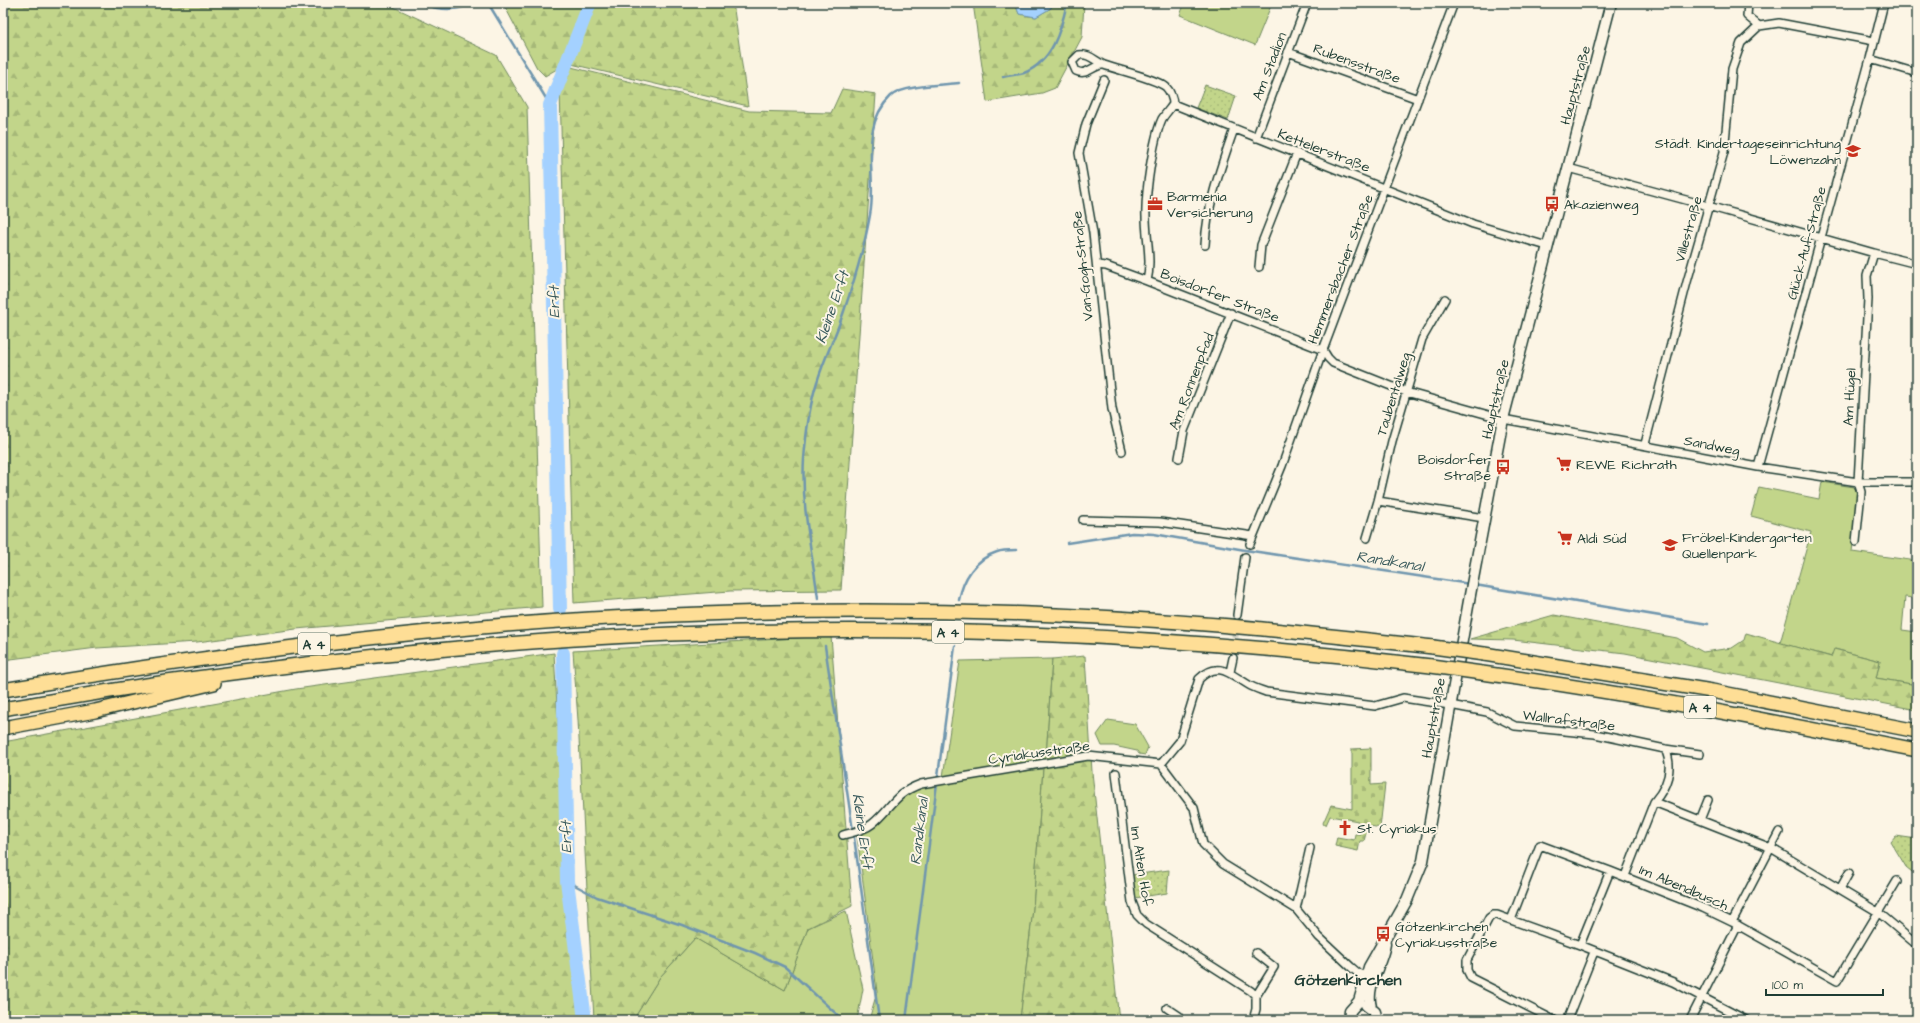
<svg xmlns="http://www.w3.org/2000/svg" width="1920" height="1023" viewBox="0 0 1920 1023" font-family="'Architects Daughter',sans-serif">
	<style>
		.grass { fill: #c2d58a; stroke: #70895f }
		.forest { fill: url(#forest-firs); stroke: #70895f }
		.cemetery { fill: url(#cemetery-stones); stroke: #70895f }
		.park { fill: url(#park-dots); stroke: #70895f }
		.water { fill: #a4d1ff; stroke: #6f96ae }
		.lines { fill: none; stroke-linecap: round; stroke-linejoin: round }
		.stream { stroke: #6f96ae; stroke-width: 2.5 }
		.river { stroke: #a4d1ff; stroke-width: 14 }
		.minor-tunnel { stroke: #d0d0c2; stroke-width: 7; stroke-dasharray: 7 3.5; stroke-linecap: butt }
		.minor-casing { stroke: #1f3d34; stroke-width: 10 }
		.secondary-casing { stroke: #1f3d34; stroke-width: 13 }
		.motorway-casing { stroke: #1f3d34; stroke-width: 16 }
		.minor { stroke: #fcf5e5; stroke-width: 7 }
		.secondary { stroke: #fcf5e5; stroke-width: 10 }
		.motorway { stroke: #fede96; stroke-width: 13 }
		.motorway-bridge-casing { stroke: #1f3d34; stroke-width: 16; stroke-linecap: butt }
		.motorway-bridge { stroke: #fede96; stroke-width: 13 }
		.labels { text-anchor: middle; stroke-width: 4; stroke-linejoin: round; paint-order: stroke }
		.shield { fill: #fcf5e5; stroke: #617469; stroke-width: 1 }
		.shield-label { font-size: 13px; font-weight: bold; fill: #1f3d34 }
		.street-label { font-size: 14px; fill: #1f3d34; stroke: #fcf5e5 }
		.poi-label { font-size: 14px; fill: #1f3d34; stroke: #fcf5e5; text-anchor: start }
		.water-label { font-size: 15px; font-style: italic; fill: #3a5b5d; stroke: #fcf5e5 }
		.quarter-label { font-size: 16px; font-weight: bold; fill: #1f3d34; stroke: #fcf5e5 }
	</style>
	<defs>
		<pattern id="forest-firs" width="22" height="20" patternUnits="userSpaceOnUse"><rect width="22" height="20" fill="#c2d58a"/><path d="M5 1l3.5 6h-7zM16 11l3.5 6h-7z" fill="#a6b878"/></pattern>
		<pattern id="cemetery-stones" width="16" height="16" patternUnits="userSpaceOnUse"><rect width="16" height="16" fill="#c2d58a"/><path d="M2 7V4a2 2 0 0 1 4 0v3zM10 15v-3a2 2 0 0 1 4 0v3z" fill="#a6b878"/></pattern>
		<pattern id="park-dots" width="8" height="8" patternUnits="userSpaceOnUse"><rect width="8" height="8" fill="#c2d58a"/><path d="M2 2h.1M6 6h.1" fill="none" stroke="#a6b878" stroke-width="1.8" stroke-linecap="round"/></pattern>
	</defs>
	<rect width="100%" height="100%" fill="#fcf5e5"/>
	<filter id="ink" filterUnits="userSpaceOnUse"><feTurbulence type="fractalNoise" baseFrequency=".025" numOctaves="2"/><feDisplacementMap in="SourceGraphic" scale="8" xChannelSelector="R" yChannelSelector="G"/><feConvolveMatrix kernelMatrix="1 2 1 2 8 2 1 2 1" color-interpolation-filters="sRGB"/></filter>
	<g filter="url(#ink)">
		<path class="grass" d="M 1185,3 L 1272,3 L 1255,45 L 1180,15 Z
			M 1822,482 L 1854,487 L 1858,494 L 1852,552 L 1917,561 L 1917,582 L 1914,582 L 1913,598 L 1905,597 L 1902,630 L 1917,632 L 1917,685 L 1876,678 L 1880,661 L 1835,649 L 1832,657 L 1780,643 L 1811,532 L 1751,516 L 1759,487 L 1819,499 Z
			M 1052,659 L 1046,760 L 943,777 L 960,661 Z
			M 1108,720 L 1135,724 L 1148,747 L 1145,755 L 1139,754 L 1137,751 L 1114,746 L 1102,746 L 1097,735 Z
			M 1043,769 L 1033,909 L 1020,1020 L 869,1020 L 877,992 L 857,835 L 882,821 L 895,803 L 921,785 L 955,779 Z
			M 846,911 L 863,989 L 857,1020 L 633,1020 L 660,977 L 695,938 L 785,990 L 808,928 Z"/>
		<path class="forest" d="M 3,3 L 385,3 L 496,55 L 527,107 L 542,607 L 296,629 L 197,642 L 97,648 L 3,660 Z
			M 503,3 L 733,3 L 748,106 L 567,63 L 545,76 L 537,68 Z
			M 973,3 L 1015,3 L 1019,14 L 1036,17 L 1051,8 L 1052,3 L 1084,3 L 1082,37 L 1055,88 L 1042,93 L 987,102 Z
			M 567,66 L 749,111 L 831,113 L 842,89 L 876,94 L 841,590 L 730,591 L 574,603 L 560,90 Z
			M 1554,615 L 1677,638 L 1703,652 L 1732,648 L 1744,640 L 1746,633 L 1831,657 L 1834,649 L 1880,661 L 1876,678 L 1917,685 L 1917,710 L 1625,653 L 1513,640 L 1470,639 Z
			M 831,636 L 852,906 L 808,928 L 785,990 L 695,938 L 660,977 L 633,1020 L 594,1020 L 578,720 L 573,651 Z
			M 554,653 L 567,881 L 580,1020 L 3,1020 L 3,742 L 296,689 Z
			M 1085,656 L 1092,772 L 1119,1020 L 1020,1020 L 1033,909 L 1043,769 L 1046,760 L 1052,659 Z"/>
		<path class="cemetery" d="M 1371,748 L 1371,785 L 1385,784 L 1380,828 L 1371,826 L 1367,829 L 1364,841 L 1360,841 L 1358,851 L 1335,846 L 1337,837 L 1354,840 L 1355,834 L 1360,834 L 1361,829 L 1357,828 L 1358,821 L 1330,816 L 1326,825 L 1324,825 L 1323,823 L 1331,805 L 1352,809 L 1352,749 Z"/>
		<path class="park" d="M 1205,85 L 1236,96 L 1228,120 L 1196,108 Z
			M 1896,836 L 1917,839 L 1917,876 L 1906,867 L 1891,842 Z
			M 1169,870 L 1167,893 L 1135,898 L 1132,875 Z"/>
		<path class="water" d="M 1015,3 L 1052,3 L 1051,8 L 1036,17 L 1019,14 Z"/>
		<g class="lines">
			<path class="stream" d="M 416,3 C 440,9 450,13 474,3
				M 488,3 L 550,105
				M 1003,77 C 1009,75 1018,75 1024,73 C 1053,61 1061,30 1067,3
				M 1067,543 L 1132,533 L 1154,534 L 1245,550 L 1470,584
				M 1475,585 L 1708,624
				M 818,598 C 812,552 801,505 804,459 C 806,434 809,406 817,382 C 824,359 835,337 843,314 C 854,282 864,249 870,215 C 878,175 857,129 891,96 C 903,85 943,85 959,83
				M 959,600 C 963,579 975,559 997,552 C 1002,550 1010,550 1016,550
				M 825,646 L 855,844 L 879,1020
				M 567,881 L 597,897 L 682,925 L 755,953 L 785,967 L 843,1020
				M 906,1020 L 955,646"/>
			<path class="river" d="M 560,609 L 550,105 L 590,3
				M 563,653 L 567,881 L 585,1020"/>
			<path class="minor-tunnel" d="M 1233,658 L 1237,615"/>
			<g class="minor-casing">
				<path id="minor" d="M 1748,3 L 1747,16 L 1759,26 L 1779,23 L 1874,41
					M 1288,52 L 1418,99
					M 1870,59 L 1917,73
					M 1102,65 C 1092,66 1087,76 1076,71 L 1072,62 L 1079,55 C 1089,53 1095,61 1104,65 C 1118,70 1157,79 1166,87 C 1170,91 1173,99 1173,104 L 1473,224 L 1547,246
					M 1104,80 L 1086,124 L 1079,153 L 1093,233 L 1112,409 L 1122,451
					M 1256,138 L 1307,3
					M 1568,168 L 1708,206 L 1874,253 L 1867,276 L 1868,299 L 1858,482 L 1861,492 L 1856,542
					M 1205,245 C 1207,204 1221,167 1234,129
					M 1874,253 L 1917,264
					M 1097,265 L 1106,266 L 1147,281 L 1323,350 L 1328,358 L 1333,363 L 1406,392 L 1503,419 L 1758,467 L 1858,482 L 1917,482
					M 1259,267 L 1261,245 L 1297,153
					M 1147,281 C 1152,260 1146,238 1146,217 C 1145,194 1153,139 1162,119 C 1165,114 1170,109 1173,104
					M 1645,444 L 1687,282 L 1724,152 L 1732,69 L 1741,43 L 1759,26
					M 1179,458 L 1184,431 L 1231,313
					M 1758,467 L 1870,59 L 1884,3
					M 1378,501 L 1484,518
					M 1083,520 L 1160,522 L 1253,536
					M 1367,538 L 1378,501 L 1392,441 L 1422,339 L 1445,299
					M 1250,544 L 1282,466 L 1323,350 L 1454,3
					M 1237,615 L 1245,557
					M 1230,672 L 1233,658
					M 1161,764 L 1180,741 L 1199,679 C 1218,660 1230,674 1249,685 C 1254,688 1261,690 1266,692 L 1375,706 L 1403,698 L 1450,705 L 1487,712 L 1515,726 L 1595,734 L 1665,749 L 1700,754
					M 1116,773 L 1132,902 L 1137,915 L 1146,924 L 1251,991 L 1256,996 L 1256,1009 L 1253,1020
					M 1654,802 L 1771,848 L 1878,912 L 1917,945
					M 1700,820 L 1708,800
					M 843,835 C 853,832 863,831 872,824 C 892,808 893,794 921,784 L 1088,756 L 1161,764 L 1194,808 L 1203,844 L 1223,864 L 1296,909 L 1319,937 L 1351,967 L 1358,973 L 1369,978
					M 1625,876 L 1654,802 C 1667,787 1674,768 1665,749
					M 1840,889 L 1849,873
					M 1296,909 L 1310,848
					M 1511,920 L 1540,845 L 1610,871
					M 1732,922 L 1779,832
					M 1580,945 L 1610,871 L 1703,908 L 1732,922 L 1837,981 L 1897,881
					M 1256,953 L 1274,967 L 1256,996
					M 1167,1008 L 1179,1016
					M 1554,1020 L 1471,978 L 1467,970 L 1467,960 L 1489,918 L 1493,915 L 1497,915 L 1580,945 L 1673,982 L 1746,1020
					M 1567,1020 L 1594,952
					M 1690,1020 L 1738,925"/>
			</g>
			<g class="secondary-casing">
				<path id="secondary" d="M 1366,1005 L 1375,1012 L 1377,1020
					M 1371,1007 C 1365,986 1382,964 1385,944
					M 1349,1020 L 1350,1011 L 1359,1001 L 1369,967 L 1407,900 L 1423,861 L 1470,595 L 1503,419 L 1611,3"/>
			</g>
			<g class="motorway-casing">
				<path id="motorway" d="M 1484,654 L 1712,691 L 1917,731
					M 1482,673 C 1628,693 1772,721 1917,750
					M 3,690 C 198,657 393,631 590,619 C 798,607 1010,608 1218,625 C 1290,631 1361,639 1433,647
					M 3,709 C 57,700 112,690 167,682 C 302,663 438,648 575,639 C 860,621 1147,632 1431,666
					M 3,728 L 95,711 L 214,683"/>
			</g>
			<use href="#minor" class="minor"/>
			<use href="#secondary" class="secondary"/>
			<use href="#motorway" class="motorway"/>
			<g class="motorway-bridge-casing">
				<path id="motorway-bridge" d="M 1433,647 L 1484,654
					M 1431,666 L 1482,673"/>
			</g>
			<use href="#motorway-bridge" class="motorway-bridge"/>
		</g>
	</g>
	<defs>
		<g id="school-bare" transform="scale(1.2)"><path d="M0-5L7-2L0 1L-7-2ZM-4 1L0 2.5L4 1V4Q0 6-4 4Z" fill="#c8321e" stroke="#fcf5e5" stroke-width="2.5" paint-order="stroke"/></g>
		<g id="office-bare" transform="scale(1.2)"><path d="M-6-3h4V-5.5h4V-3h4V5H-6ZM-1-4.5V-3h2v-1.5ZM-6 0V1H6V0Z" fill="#c8321e" stroke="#fcf5e5" stroke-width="2.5" paint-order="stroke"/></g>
		<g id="bus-bare" transform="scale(1.2)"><path d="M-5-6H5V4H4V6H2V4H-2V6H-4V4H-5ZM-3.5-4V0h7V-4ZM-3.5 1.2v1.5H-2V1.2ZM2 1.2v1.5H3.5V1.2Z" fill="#c8321e" stroke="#fcf5e5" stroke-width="2.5" paint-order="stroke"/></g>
		<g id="supermarket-bare" transform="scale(1.2)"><path d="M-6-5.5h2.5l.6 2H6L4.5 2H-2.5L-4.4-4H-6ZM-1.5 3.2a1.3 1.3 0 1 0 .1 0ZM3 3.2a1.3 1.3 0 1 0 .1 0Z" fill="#c8321e" stroke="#fcf5e5" stroke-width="2.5" paint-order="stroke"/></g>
		<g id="church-bare" transform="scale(1.2)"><path d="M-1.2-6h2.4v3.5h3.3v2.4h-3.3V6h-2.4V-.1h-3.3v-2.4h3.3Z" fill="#c8321e" stroke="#fcf5e5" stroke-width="2.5" paint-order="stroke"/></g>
	</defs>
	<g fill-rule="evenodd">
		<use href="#school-bare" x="1853" y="151"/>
		<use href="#office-bare" x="1155" y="204"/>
		<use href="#bus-bare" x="1552" y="204"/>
		<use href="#supermarket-bare" x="1564" y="464"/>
		<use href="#bus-bare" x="1503" y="467"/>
		<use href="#supermarket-bare" x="1565" y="538"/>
		<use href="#school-bare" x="1670" y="545"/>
		<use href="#church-bare" x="1345" y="828"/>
		<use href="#bus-bare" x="1383" y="934"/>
	</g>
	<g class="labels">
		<g class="shield">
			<rect x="932" y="621" width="32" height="22" rx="3"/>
			<rect x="298" y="633" width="32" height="22" rx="3"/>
			<rect x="1684" y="696" width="32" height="22" rx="3"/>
		</g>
		<g class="shield-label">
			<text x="948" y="637">A 4</text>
			<text x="314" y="649">A 4</text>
			<text x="1700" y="712">A 4</text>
		</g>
		<g class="street-label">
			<text transform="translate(1357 63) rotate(20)" y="5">Rubensstraße</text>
			<text transform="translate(1269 66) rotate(-69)" y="5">Am Stadion</text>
			<text transform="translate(1575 85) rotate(-75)" y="5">Hauptstraße</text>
			<text transform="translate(1324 150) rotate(21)" y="5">Kettelerstraße</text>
			<text transform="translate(1688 229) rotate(-74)" y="5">Villestraße</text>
			<text transform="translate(1806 243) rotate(-75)" y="5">Glück-Auf-Straße</text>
			<text transform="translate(1082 266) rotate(-96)" y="5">Van-Gogh-Straße</text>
			<text transform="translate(1340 269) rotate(-69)" y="5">Hemmersbacher Straße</text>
			<text transform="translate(1220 295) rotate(21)" y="5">Boisdorfer Straße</text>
			<text transform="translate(1191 381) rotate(-69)" y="5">Am Ronnenpfad</text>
			<text transform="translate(1393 394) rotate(-73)" y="5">Taubentalweg</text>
			<text transform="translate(1849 397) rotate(-87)" y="5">Am Hügel</text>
			<text transform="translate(1495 399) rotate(-77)" y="5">Hauptstraße</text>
			<text transform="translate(1712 445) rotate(11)" y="5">Sandweg</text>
			<text transform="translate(1433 718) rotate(-80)" y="5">Hauptstraße</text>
			<text transform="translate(1569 720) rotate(7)" y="5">Wallrafstraße</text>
			<text transform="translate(1039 752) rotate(-8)" y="5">Cyriakusstraße</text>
			<text transform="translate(1142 866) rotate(81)" y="5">Im Alten Hof</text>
			<text transform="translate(1684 887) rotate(23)" y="5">Im Abendbusch</text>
		</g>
		<g class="poi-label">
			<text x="1841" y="148" text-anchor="end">Städt. Kindertageseinrichtung<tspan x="1841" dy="16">Löwenzahn</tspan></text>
			<text x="1167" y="201">Barmenia<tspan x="1167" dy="16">Versicherung</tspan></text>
			<text x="1564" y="209">Akazienweg</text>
			<text x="1491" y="464" text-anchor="end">Boisdorfer<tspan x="1491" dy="16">Straße</tspan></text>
			<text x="1576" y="469">REWE Richrath</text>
			<text x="1682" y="542">Fröbel-Kindergarten<tspan x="1682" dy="16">Quellenpark</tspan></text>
			<text x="1577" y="543">Aldi Süd</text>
			<text x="1357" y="833">St. Cyriakus</text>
			<text x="1395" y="931">Götzenkirchen<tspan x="1395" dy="16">Cyriakusstraße</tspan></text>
		</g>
		<g class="water-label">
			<text transform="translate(554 302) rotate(-91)" y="5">Erft</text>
			<text transform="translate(832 307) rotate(-71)" y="5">Kleine Erft</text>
			<text transform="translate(1390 561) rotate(9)" y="5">Randkanal</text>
			<text transform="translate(863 831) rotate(82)" y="5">Kleine Erft</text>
			<text transform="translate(919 831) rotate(-83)" y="5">Randkanal</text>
			<text transform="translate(566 837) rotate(-91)" y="5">Erft</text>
		</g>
		<g class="quarter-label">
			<text x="1348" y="985">Götzenkirchen</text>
		</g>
	</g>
	<rect width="1920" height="1023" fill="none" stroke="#fcf5e5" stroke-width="16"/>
	<rect x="8" y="8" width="1904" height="1007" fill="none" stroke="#1f3d34" stroke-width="1.5" filter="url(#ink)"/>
	<path d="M1766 989v6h117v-6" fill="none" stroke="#1f3d34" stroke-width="2"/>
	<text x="1772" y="989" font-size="12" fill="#1f3d34" stroke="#fcf5e5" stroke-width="3" paint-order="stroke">100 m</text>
</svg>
